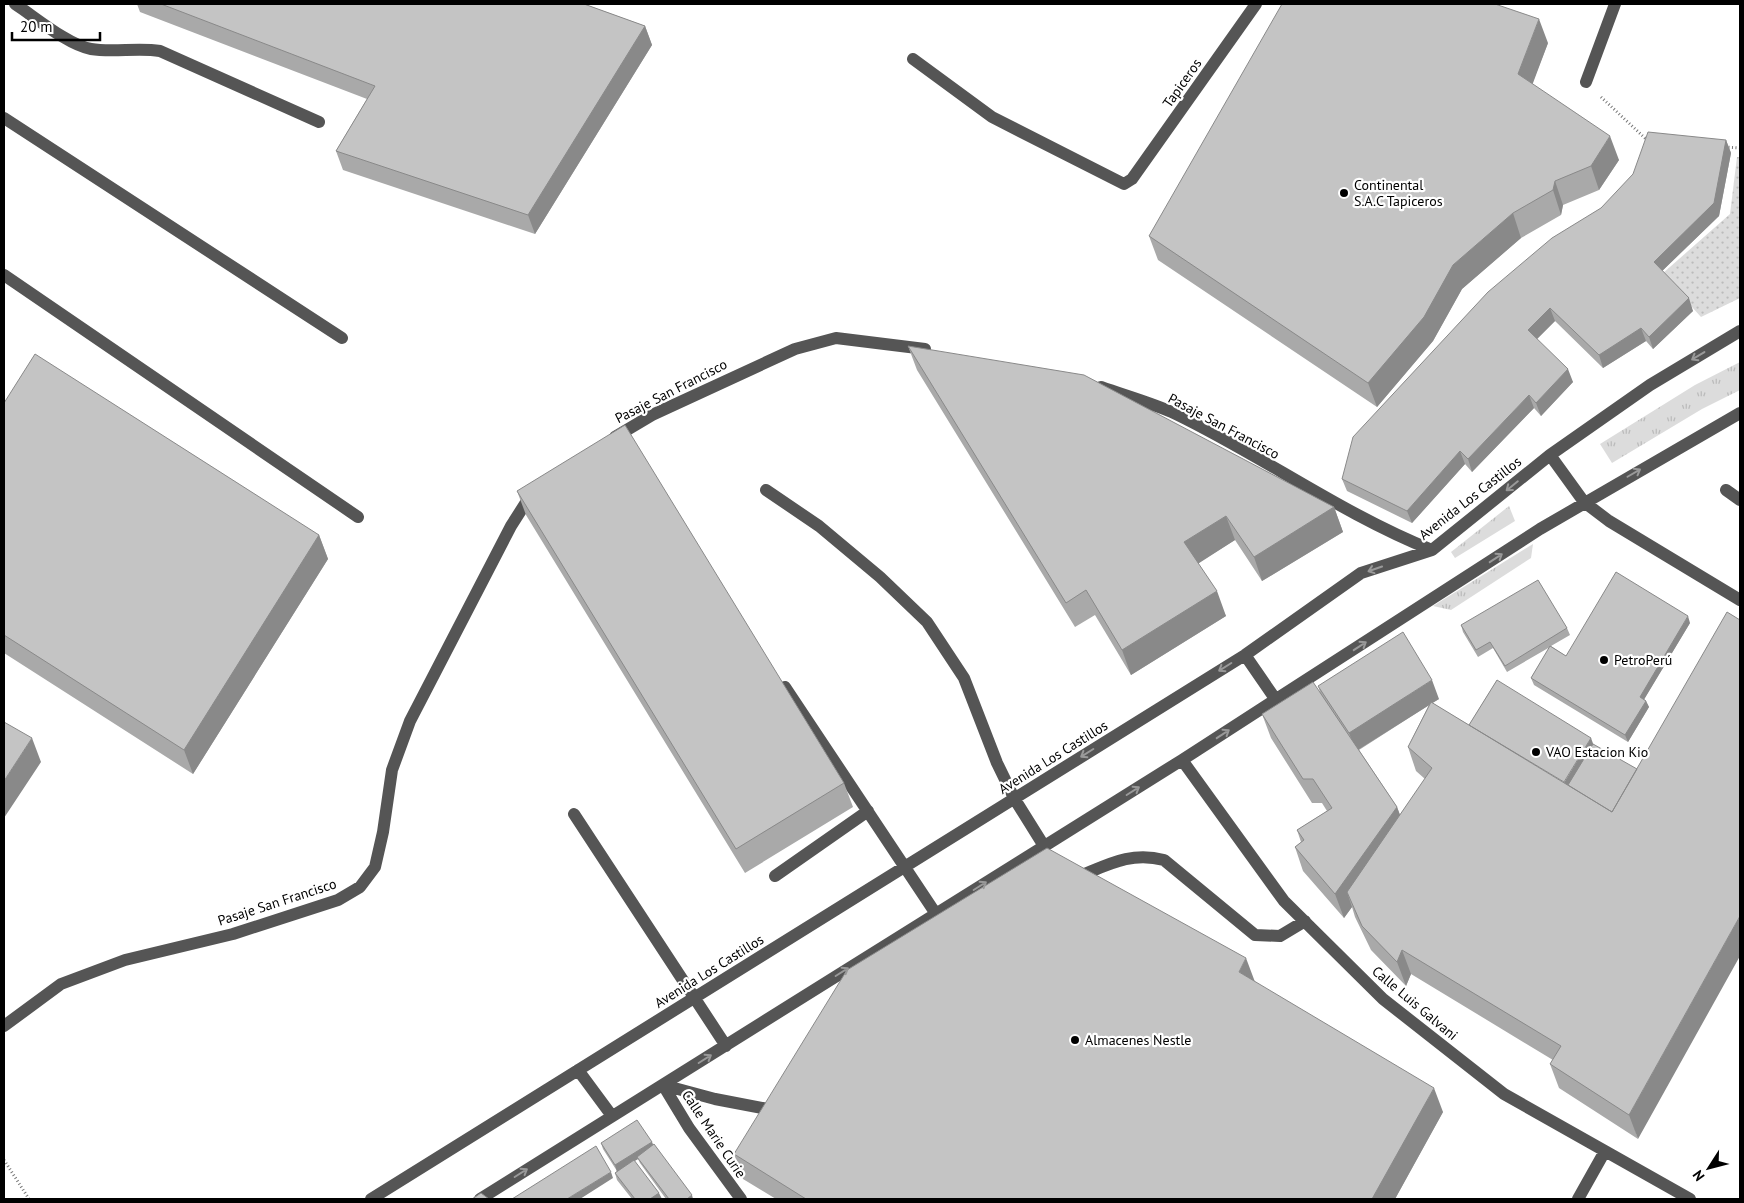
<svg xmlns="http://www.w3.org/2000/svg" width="1744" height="1203" viewBox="0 0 1744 1203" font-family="'PT Sans',sans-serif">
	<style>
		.grass { fill: url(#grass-tufts) }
		.park { fill: url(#park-dots) }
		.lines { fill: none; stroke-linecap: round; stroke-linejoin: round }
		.path { stroke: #777; stroke-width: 3; stroke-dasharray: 1 2.5; stroke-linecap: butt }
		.minor { stroke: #555; stroke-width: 12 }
		.wall { fill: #a9a9a9; fill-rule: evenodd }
		.shaded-wall { fill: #898989 }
		.building { fill: #c4c4c4; stroke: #898989 }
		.oneway { stroke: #999 }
		.poi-dot { fill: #000; stroke: #fff; stroke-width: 2 }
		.labels { text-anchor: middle; stroke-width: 4.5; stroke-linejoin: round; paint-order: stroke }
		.street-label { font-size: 14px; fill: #000; stroke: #fff }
		.poi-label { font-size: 14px; fill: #000; stroke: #fff; text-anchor: start }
	</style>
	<defs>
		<pattern id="grass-tufts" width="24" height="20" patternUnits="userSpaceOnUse" patternTransform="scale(1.25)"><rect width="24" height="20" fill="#dcdcdc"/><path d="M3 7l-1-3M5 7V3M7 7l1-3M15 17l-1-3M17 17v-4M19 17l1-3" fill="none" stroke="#bbb"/></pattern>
		<pattern id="park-dots" width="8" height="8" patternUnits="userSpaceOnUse" patternTransform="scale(1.25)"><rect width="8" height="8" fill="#dcdcdc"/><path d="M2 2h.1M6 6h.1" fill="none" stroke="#bbb" stroke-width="1.8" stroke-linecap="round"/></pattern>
	</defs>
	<rect width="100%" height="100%" fill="#fff"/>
	<path class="grass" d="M 1740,362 L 1740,390 L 1702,409 L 1612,463 L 1600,444 L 1695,385 Z
		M 1509,506 L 1515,521 L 1455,558 L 1451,552 Z
		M 1533,544 L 1531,558 L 1451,610 L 1433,606 Z"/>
	<path class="park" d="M 1737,157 L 1740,157 L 1740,298 L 1701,317 L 1662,274 L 1730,214 Z"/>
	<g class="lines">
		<path class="path" d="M 1601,97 L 1647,140
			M 1725,147 L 1740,148
			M 4,1160 L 29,1199"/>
		<path class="minor" d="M 15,4 C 35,17 68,45 91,49 C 114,53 137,47 160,51 L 319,122
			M 913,59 L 992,117 L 1124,184 L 1132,179 L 1256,4
			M 1586,82 L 1615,4
			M 4,118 L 342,338
			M 4,275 L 358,517
			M 1101,387 C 1126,396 1152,403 1176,414 C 1263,456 1342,514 1432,550
			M 615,437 L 652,415 L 795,349 L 836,338 L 925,349
			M 1550,455 L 1584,502 L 1609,521 L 1740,600
			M 766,490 L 819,526 L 880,577 L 927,622 L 964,678 L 997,763 L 1014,798 L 1044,846
			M 1726,490 L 1740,500
			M 1245,655 L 1276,700
			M 785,687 L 936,914
			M 1182,760 L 1284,901 L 1383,999 L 1504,1094 L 1690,1199
			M 574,814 L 726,1046
			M 775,876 L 868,811
			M 1075,878 C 1106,866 1129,851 1164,860 L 1255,935 L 1280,936 L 1305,921
			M 4,1026 L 61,984 L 125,960 L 233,934 L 338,900 L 360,887 L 375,867 L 383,832 L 392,770 L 410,721 L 511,526 L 532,493
			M 578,1070 L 612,1116
			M 663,1085 L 689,1128 L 741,1199
			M 663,1085 L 715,1099 L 778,1111
			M 371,1199 L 1245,655 L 1361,573 L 1432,550 L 1550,455 L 1650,385 L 1740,331
			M 480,1199 L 1182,760 L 1540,529 L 1740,413
			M 1578,1199 L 1605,1151"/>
	</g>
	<path class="wall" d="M 137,4 L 584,4 L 645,26 L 652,45 L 535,234 L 343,170 L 336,151 L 367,99 L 140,12 Z
		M 1548,43 L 1532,84 L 1619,160 L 1599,190 L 1563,205 L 1561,215 L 1521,238 L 1462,289 L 1433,341 L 1377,407 L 1158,260 L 1149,236 Z
		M 1726,140 L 1731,153 L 1719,216 L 1662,271 L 1693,311 L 1653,349 L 1646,341 L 1603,368 L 1555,321 L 1537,339 L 1573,382 L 1541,416 L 1534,408 L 1472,472 L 1465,464 L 1412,523 L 1347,491 L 1342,479 Z
		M 908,346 L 1334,507 L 1343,532 L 1262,581 L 1235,540 L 1198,563 L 1226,616 L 1131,675 L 1095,615 L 1075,627 L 917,370 Z
		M 4,403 L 319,535 L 328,559 L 193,774 L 4,653 Z
		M 517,491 L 844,783 L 853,807 L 745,873 L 526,515 Z
		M 1690,623 L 1644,699 L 1646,701 L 1649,707 L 1628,742 L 1534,685 L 1531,678 L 1550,647 L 1507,672 L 1493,648 L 1478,657 L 1463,632 L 1461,625 L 1567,628 L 1570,635 L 1551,646 L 1566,656 Z
		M 1497,680 L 1638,1139 L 1559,1088 L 1550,1064 L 1553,1060 L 1411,974 L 1406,986 L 1371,950 L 1355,917 L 1352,907 L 1344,918 L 1303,871 L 1295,847 L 1301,842 L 1297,830 L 1327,811 L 1322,803 L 1312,803 L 1271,738 L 1262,714 L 1320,692 L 1318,686 L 1439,699 L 1432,703 L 1469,725 ZM 1429,705 L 1408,747 L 1416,771 L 1425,779 L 1400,815 L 1397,807 L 1359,750 Z
		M 1254,981 L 1443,1112 L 1395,1199 L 776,1199 L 743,1179 L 734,1154 Z
		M 652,1142 L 653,1145 L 693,1199 L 666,1199 L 640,1163 L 638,1159 L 634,1161 L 662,1199 L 632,1199 L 617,1180 L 615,1173 L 617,1171 L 603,1149 L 601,1143 Z"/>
	<path class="shaded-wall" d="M 1539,19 L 1548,43 L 1527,99 L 1518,74 Z
		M 645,26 L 652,45 L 535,234 L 528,215 Z
		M 1610,136 L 1619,160 L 1599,190 L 1591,166 Z
		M 1726,140 L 1731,153 L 1719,216 L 1658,275 L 1654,262 Z
		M 1555,181 L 1563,205 L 1561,215 L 1553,190 Z
		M 1513,213 L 1521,238 L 1462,289 L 1433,341 L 1377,407 L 1368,383 L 1453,265 Z
		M 1689,298 L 1693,311 L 1653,349 L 1649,337 Z
		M 1550,308 L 1555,321 L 1533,343 L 1528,330 Z
		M 1641,328 L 1646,341 L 1603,368 L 1599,355 Z
		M 1568,369 L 1573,382 L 1541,416 L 1536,403 Z
		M 1529,395 L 1534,408 L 1472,472 L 1468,459 Z
		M 1460,451 L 1465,464 L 1412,523 L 1407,511 Z
		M 1334,507 L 1343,532 L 1262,581 L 1254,557 Z
		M 1226,516 L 1235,540 L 1193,567 L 1184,542 Z
		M 319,535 L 328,559 L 193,774 L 184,750 Z
		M 1217,591 L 1226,616 L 1131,675 L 1122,650 Z
		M 1688,616 L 1690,623 L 1642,703 L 1640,697 Z
		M 1432,680 L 1439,699 L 1356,751 L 1349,733 Z
		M 1646,701 L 1649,707 L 1628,742 L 1625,735 Z
		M 32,738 L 41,762 L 4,818 L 4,781 Z
		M 1591,738 L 1598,757 L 1573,797 L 1562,786 Z
		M 1397,807 L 1406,831 L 1347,892 L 1352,907 L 1344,918 L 1335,894 Z
		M 1740,916 L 1740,956 L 1638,1139 L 1629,1115 Z
		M 1402,950 L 1411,974 L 1406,986 L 1397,962 Z
		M 1246,958 L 1255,982 L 1239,972 Z
		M 1434,1088 L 1443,1112 L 1395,1199 L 1372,1199 Z
		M 652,1142 L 654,1148 L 637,1157 L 638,1159 L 617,1172 L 615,1165 Z
		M 611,1172 L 613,1178 L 580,1199 L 567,1199 Z
		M 659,1193 L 662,1199 L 650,1199 Z
		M 692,1195 L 693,1199 L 687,1199 Z"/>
	<path class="building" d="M 161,4 L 584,4 L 645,26 L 528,215 L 336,151 L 375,86 Z
		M 1282,4 L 1495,4 L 1539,19 L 1518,74 L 1610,136 L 1591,166 L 1555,181 L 1553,190 L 1513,213 L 1453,265 L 1424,317 L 1368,383 L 1149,236 Z
		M 1648,132 L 1726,140 L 1714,203 L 1654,262 L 1689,298 L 1649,337 L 1641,328 L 1599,355 L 1550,308 L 1528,330 L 1568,369 L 1536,403 L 1529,395 L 1468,459 L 1460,451 L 1407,511 L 1342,479 L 1353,437 L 1488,292 L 1552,238 L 1601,208 L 1633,174 Z
		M 908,346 L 1084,375 L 1334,507 L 1254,557 L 1226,516 L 1184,542 L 1217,591 L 1122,650 L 1086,590 L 1066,603 Z
		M 35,354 L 319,535 L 184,750 L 4,635 L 4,403 Z
		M 625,425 L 844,783 L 736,849 L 517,491 Z
		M 1616,572 L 1688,616 L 1640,697 L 1646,701 L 1625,735 L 1531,678 L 1550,646 L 1566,656 Z
		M 1538,580 L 1567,628 L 1505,666 L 1490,642 L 1476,650 L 1461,625 Z
		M 1727,612 L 1740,620 L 1740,916 L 1629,1115 L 1550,1064 L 1561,1046 L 1402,950 L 1397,962 L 1362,926 L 1347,892 L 1432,768 L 1408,747 L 1431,702 L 1612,812 Z
		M 1403,632 L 1432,680 L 1349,733 L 1318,686 Z
		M 1497,680 L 1591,738 L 1564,782 L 1469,725 Z
		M 1313,682 L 1397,807 L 1335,894 L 1295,847 L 1304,840 L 1297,830 L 1332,808 L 1313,779 L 1303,779 L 1262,714 Z
		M 4,722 L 32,738 L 4,781 Z
		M 1593,744 L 1637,769 L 1612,812 L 1568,785 Z
		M 1047,848 L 1246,958 L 1239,972 L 1434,1088 L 1372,1199 L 806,1199 L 734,1154 L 847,970 Z
		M 637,1120 L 652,1142 L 615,1165 L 601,1143 Z
		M 654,1144 L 692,1195 L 687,1199 L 669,1199 L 637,1157 Z
		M 596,1146 L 611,1172 L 567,1199 L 512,1199 Z
		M 634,1160 L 659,1193 L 650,1199 L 635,1199 L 615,1173 Z
		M 481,1193 L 489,1199 L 472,1199 Z"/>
	<defs><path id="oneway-shaft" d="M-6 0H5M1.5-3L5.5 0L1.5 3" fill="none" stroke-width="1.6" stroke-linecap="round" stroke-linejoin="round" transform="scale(1.25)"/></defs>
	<g class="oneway">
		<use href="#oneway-shaft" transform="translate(1698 356) rotate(149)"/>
		<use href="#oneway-shaft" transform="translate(1634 473) rotate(-30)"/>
		<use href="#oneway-shaft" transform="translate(1512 486) rotate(141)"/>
		<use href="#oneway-shaft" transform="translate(1496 558) rotate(-33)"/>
		<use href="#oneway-shaft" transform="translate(1375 569) rotate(161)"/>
		<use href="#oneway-shaft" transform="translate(1360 646) rotate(-33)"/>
		<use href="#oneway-shaft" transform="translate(1225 667) rotate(148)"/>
		<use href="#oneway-shaft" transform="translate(1223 734) rotate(-33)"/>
		<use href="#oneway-shaft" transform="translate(1087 753) rotate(148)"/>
		<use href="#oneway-shaft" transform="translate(1133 791) rotate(-32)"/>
		<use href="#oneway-shaft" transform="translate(980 886) rotate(-32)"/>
		<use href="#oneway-shaft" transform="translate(842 972) rotate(-32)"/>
		<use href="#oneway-shaft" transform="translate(705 1059) rotate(-32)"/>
		<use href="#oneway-shaft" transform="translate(521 1173) rotate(-32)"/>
	</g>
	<g class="poi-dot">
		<circle cx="1344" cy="193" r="5"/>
		<circle cx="1604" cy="660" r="5"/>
		<circle cx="1536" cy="752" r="5"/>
		<circle cx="1075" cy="1040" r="5"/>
	</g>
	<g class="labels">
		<g class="street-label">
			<text transform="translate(1182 83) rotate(-55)" y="5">Tapiceros</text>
			<text transform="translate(671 391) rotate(-27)" y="5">Pasaje San Francisco</text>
			<text transform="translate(1224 426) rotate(28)" y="5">Pasaje San Francisco</text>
			<text transform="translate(1470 498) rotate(-38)" y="5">Avenida Los Castillos</text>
			<text transform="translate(1053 757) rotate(-32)" y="5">Avenida Los Castillos</text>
			<text transform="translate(277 902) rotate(-18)" y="5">Pasaje San Francisco</text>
			<text transform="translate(709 971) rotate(-32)" y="5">Avenida Los Castillos</text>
			<text transform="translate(1415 1003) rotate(40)" y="5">Calle Luis Galvani</text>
			<text transform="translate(714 1134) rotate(56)" y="5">Calle Marie Curie</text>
		</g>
		<g class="poi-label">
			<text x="1354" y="190">Continental<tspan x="1354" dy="16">S.A.C Tapiceros</tspan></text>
			<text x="1614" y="665">PetroPerú</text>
			<text x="1546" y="757">VAO Estacion Kio</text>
			<text x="1085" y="1045">Almacenes Nestle</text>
		</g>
	</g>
	<rect width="1744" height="1203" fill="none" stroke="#000000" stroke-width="10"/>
	<g transform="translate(1709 1168) rotate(234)" stroke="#ffffff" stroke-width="4" paint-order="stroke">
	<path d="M0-4L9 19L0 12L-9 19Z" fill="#000000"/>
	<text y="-8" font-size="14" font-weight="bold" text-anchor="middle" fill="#000000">N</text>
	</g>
	<path d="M12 32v8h88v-8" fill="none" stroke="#000000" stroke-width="2.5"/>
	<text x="20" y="32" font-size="15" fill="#000000" stroke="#ffffff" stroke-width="4" paint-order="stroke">20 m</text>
</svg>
